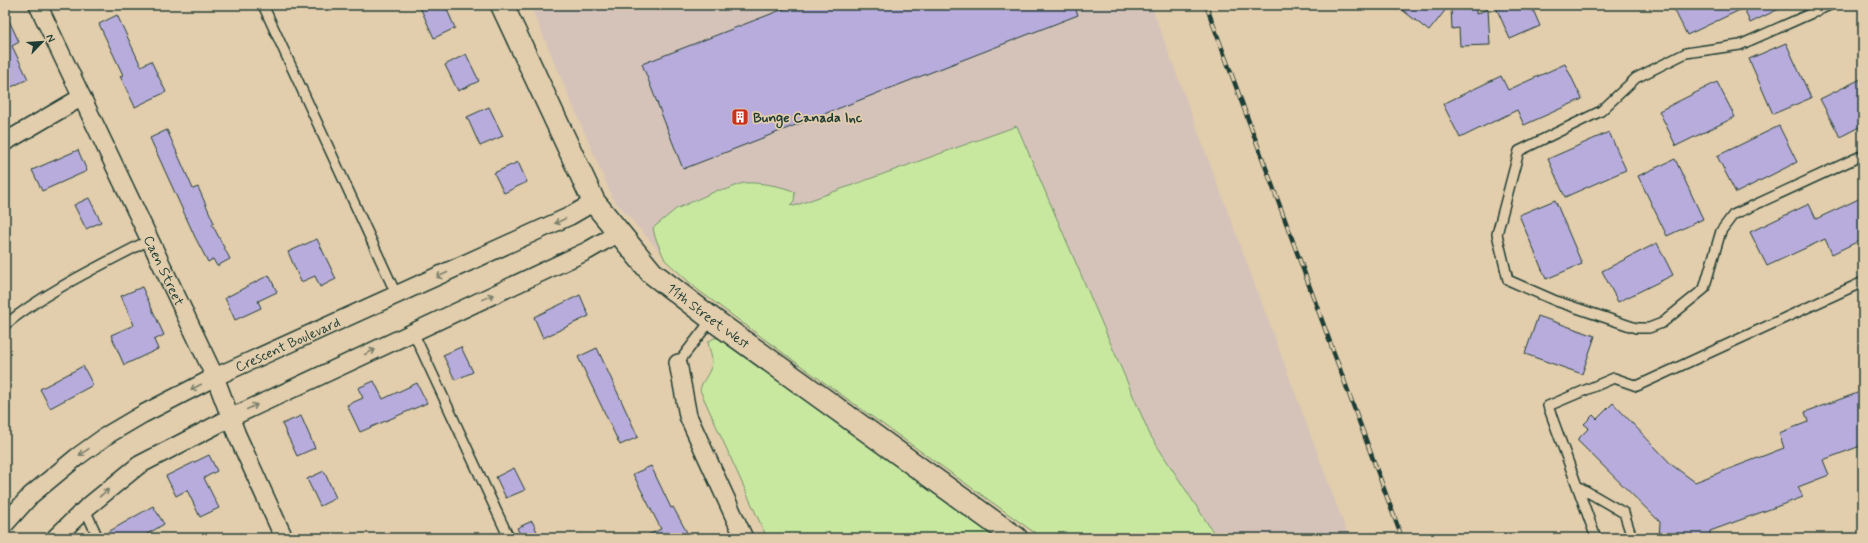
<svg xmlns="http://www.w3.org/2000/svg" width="1868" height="543" viewBox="0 0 1868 543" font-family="Mynerve,sans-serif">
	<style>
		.built { fill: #d5c3ba }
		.green { fill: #c8e8a0; stroke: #74926a }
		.building { fill: #b8acdc; stroke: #1f3d34 }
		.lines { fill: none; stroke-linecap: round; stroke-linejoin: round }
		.service-casing { stroke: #1f3d34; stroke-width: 12 }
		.minor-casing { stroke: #1f3d34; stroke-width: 20 }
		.secondary-casing { stroke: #1f3d34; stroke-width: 25 }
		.service { stroke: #e2cdac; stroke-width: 9 }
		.minor { stroke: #e2cdac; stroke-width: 17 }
		.secondary { stroke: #e2cdac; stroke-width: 22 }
		.rail-casing { stroke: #1f3d34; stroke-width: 4.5 }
		.rail { stroke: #e2cdac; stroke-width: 3; stroke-dasharray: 9; stroke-linecap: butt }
		.oneway { stroke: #777e6a }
		.labels { text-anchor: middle; stroke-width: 3.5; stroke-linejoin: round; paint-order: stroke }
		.poi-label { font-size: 14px; font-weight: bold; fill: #1f3d34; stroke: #e2cdac; text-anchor: start }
		.street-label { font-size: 14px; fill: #1f3d34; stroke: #e2cdac }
	</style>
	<rect width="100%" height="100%" fill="#e2cdac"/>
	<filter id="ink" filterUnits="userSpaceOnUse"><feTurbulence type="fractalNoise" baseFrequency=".025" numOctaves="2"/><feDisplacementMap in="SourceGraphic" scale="8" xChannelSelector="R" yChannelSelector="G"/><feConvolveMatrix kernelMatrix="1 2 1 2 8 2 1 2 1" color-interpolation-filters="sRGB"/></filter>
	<g filter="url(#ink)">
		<path class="built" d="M 530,5 L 1151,5 L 1349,538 L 1209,538 L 664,256 L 613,199 Z"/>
		<path class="green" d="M 1017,126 L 1150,435 L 1217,538 L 1042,538 L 790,358 L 698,290 L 665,260 L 655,237 L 653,228 L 676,209 L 718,190 C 728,192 735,184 745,183 C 757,182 784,186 795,192 L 794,201 L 790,205 L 794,206 Z
			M 714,338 L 722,338 L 999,538 L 767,538 L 700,390 C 702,380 712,372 712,361 C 712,356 709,348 708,342 Z"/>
		<path class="building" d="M 419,5 L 445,5 L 455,28 L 434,38 Z
			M 794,5 L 1074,5 L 1078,15 L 683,169 L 642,64 Z
			M 1396,5 L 1436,5 L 1433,9 L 1447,8 L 1429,31 Z
			M 1495,5 L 1531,5 L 1540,26 L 1510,39 Z
			M 1672,5 L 1787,5 L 1750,23 L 1744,8 L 1687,35 Z
			M 1476,7 L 1476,14 L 1488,9 L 1490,45 L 1460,46 L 1459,28 L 1452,29 L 1451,8 Z
			M 5,12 L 19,42 L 12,46 L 28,79 L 5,90 Z
			M 117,15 L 141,66 L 151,61 L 166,92 L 135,107 L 120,76 L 123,75 L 99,24 Z
			M 1786,43 L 1811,98 L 1773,114 L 1749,59 Z
			M 466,54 L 479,81 L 458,91 L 445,65 Z
			M 1565,64 L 1582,99 L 1524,125 L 1517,110 L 1460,138 L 1443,104 L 1501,76 L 1508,90 Z
			M 1863,78 L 1863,125 L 1840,137 L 1820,99 Z
			M 1717,82 L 1735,117 L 1676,146 L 1659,111 Z
			M 489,107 L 503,136 L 480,146 L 467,117 Z
			M 1779,126 L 1797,162 L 1736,193 L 1717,156 Z
			M 167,130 L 193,189 L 198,187 L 214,223 L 212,224 L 230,259 L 217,266 L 213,259 L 208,262 L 195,237 L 150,138 Z
			M 1609,132 L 1626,170 L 1565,197 L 1548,159 Z
			M 78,150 L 87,171 L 42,191 L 32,170 Z
			M 1675,159 L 1703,219 L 1667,236 L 1638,176 Z
			M 518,162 L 527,182 L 504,193 L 494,173 Z
			M 1863,197 L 1863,239 L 1832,254 L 1825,239 L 1767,266 L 1750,232 L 1809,204 L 1816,219 Z
			M 89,198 L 101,222 L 86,229 L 74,205 Z
			M 1555,200 L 1582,264 L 1546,279 L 1519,215 Z
			M 317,239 L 336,279 L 320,287 L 315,276 L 301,282 L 288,252 Z
			M 1657,243 L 1673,275 L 1618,302 L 1602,271 Z
			M 269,275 L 277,292 L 258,301 L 261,308 L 235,320 L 225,298 Z
			M 142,287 L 164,335 L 154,340 L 158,349 L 124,365 L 111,335 L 134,325 L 121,296 Z
			M 580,295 L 589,316 L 543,338 L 534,317 Z
			M 1538,316 L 1595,336 L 1582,374 L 1525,354 Z
			M 461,347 L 473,372 L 455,380 L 443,355 Z
			M 597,348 L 638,437 L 620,445 L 578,357 Z
			M 83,366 L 93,385 L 50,408 L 40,389 Z
			M 374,381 L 383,399 L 417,383 L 427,403 L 360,432 L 347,405 L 363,398 L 358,388 Z
			M 1863,391 L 1863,445 L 1823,460 L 1829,475 L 1798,487 L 1803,497 L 1710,531 L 1710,538 L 1659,538 L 1660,522 L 1577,440 L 1589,428 L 1584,424 L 1593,415 L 1597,419 L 1613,403 L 1672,465 L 1695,482 L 1784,448 L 1779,433 L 1808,422 L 1805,412 Z
			M 301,416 L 315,448 L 297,456 L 282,424 Z
			M 209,455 L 217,471 L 204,478 L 219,508 L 200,517 L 187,490 L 176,496 L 166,476 Z
			M 651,466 L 671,508 L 673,507 L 690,538 L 642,538 L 661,529 L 633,474 Z
			M 514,468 L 525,490 L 506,498 L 496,477 Z
			M 324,471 L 336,498 L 320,506 L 307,479 Z
			M 153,506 L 164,524 L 141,538 L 104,538 L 103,535 Z
			M 532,521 L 540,538 L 522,538 L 517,528 Z"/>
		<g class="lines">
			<g class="service-casing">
				<path id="service" d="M 263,5 L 397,296
					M 1830,5 L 1740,45 L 1686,53 L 1636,78 L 1601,111 L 1519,151 L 1497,234 L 1508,280 L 1556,301 L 1636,328 L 1649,328 L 1662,323 L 1704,289 L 1721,231 L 1733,215 L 1863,155
					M 5,325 C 46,291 102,265 149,240
					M 413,332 L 509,538
					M 678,363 L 712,319
					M 1579,487 L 1624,513 L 1632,538
					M 85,509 L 98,538
					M 1596,538 L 1548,406 L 1614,378 L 1637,386 L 1863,282"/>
			</g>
			<g class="minor-casing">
				<g id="minor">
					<path id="s1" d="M 38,5 L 215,377 L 237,435 L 284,538"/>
					<path d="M 5,142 L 82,97"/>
					<path d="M 678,363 L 688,416 L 744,538"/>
					<path id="s2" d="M 5,524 L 31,495 L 77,457 L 109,434 L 143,414 L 215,377 L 570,216 L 594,202"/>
					<path d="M 55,538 L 85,509 L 139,465 L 232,417 L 587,251 L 618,233"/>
				</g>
			</g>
			<g class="secondary-casing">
				<g id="secondary">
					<path id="s3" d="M 502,5 L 594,202 L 652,273 L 712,319 L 1016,538"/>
				</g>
			</g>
			<use href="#service" class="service"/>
			<use href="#minor" class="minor"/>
			<use href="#secondary" class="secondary"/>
			<g class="rail-casing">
				<path id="rail" d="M 1206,5 L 1402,538"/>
			</g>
			<use href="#rail" class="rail"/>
		</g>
		<defs><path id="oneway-shaft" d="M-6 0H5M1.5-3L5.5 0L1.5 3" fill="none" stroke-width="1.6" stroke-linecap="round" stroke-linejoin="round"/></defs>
		<g class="oneway">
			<use href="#oneway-shaft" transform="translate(560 221) rotate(155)"/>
			<use href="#oneway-shaft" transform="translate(442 275) rotate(155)"/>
			<use href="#oneway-shaft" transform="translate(488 297) rotate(-25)"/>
			<use href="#oneway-shaft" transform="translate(370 352) rotate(-25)"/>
			<use href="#oneway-shaft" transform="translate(196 387) rotate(153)"/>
			<use href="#oneway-shaft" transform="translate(252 407) rotate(-25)"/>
			<use href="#oneway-shaft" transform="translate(84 452) rotate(145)"/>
			<use href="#oneway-shaft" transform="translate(104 493) rotate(-39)"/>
		</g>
	</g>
	<defs>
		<g id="building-square" transform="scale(0.9)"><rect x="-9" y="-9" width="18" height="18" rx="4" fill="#c8321e" stroke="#e2cdac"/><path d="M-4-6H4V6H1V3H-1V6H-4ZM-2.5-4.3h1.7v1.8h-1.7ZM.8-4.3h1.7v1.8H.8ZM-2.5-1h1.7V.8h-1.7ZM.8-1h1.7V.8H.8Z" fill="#fff"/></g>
	</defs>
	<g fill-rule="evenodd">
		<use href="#building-square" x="740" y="117"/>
	</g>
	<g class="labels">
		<g class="poi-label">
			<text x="753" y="122">Bunge Canada Inc</text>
		</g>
		<g class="street-label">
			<text dy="5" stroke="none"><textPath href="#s1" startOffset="294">Caen Street</textPath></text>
			<text dy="5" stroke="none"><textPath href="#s3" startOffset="380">11th Street West</textPath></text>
			<text dy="5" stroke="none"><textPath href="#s2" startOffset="338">Crescent Boulevard</textPath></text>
		</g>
	</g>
	<rect width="1868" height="543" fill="none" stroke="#e2cdac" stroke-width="20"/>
	<rect x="10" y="10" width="1848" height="523" fill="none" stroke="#1f3d34" stroke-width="1.5" filter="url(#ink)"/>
	<g transform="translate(42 42) rotate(65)" stroke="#e2cdac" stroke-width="3" paint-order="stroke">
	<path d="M0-3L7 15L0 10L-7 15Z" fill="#1f3d34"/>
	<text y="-6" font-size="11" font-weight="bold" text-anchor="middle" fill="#1f3d34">N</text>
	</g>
</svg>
